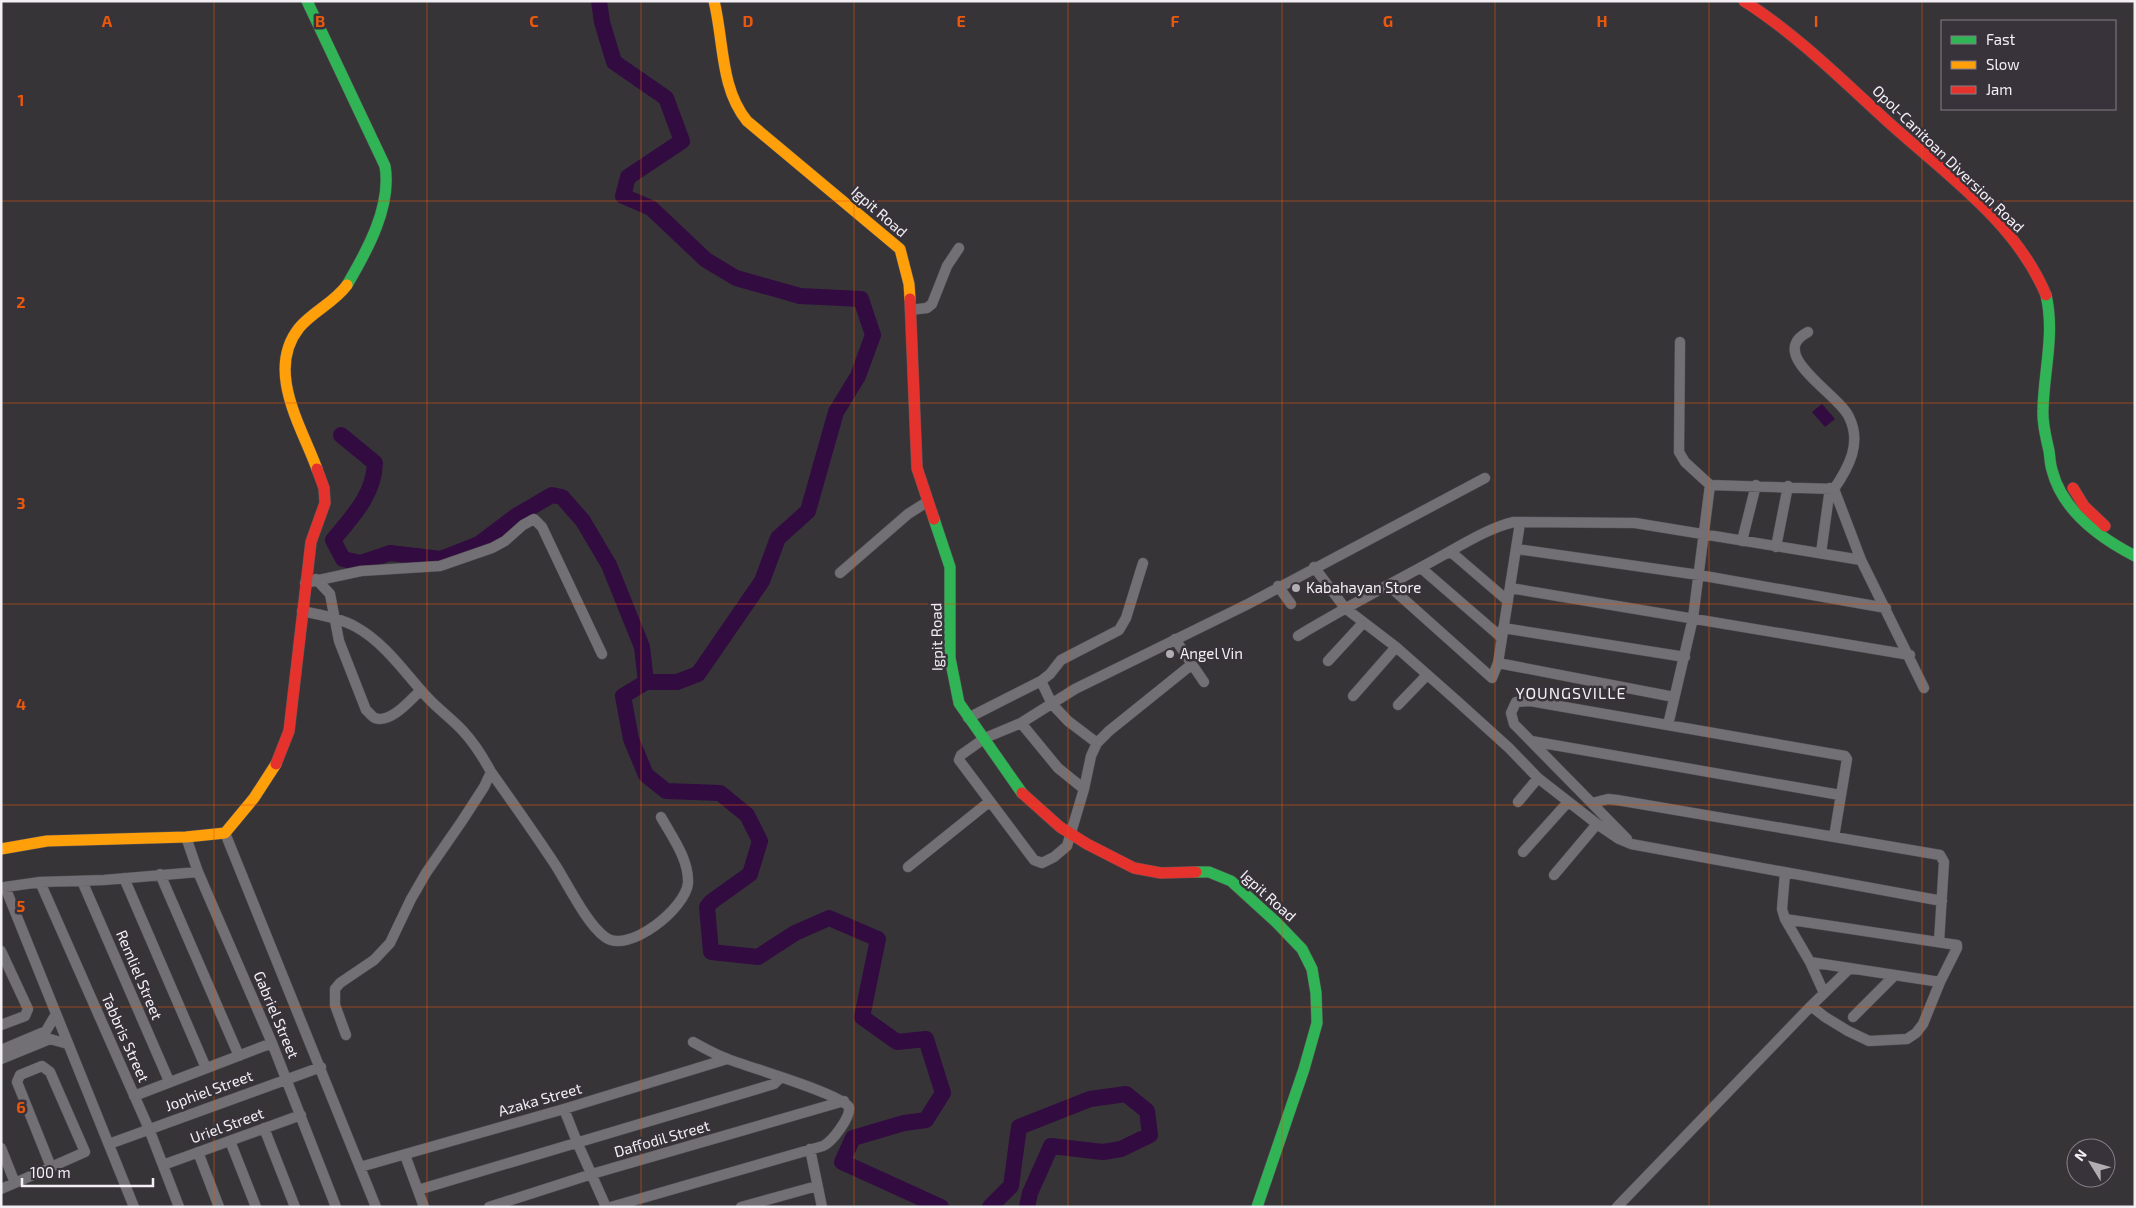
<svg xmlns="http://www.w3.org/2000/svg" width="2136" height="1208" viewBox="0 0 2136 1208" font-family="'Exo 2',sans-serif">
	<style>
		.water { fill: #320b41 }
		.lines { fill: none; stroke-linecap: round; stroke-linejoin: round }
		.river { stroke: #320b41; stroke-width: 16 }
		.street-casing { stroke: #555356; stroke-width: 11 }
		.fast-casing { stroke: #555356; stroke-width: 12 }
		.slow-casing { stroke: #555356; stroke-width: 12 }
		.jam-casing { stroke: #555356; stroke-width: 12 }
		.street { stroke: #727074; stroke-width: 10 }
		.fast { stroke: #30b455; stroke-width: 11 }
		.slow { stroke: #ff9f0a; stroke-width: 11 }
		.jam { stroke: #e5322d; stroke-width: 11 }
		.grid { fill: none; stroke: #e8590c; stroke-width: 1; stroke-opacity: 0.55 }
		.poi-dot { fill: #b1aeb2; stroke: #38323a; stroke-width: 2 }
		.labels { text-anchor: middle; stroke-width: 5; stroke-linejoin: round; paint-order: stroke }
		.street-label { font-size: 15px; fill: #f3eff4; stroke: #38323a }
		.poi-label { font-size: 15px; fill: #f3eff4; stroke: #38323a; text-anchor: start }
		.neighbourhood-label { font-size: 16px; letter-spacing: 1px; fill: #f3eff4; stroke: #38323a }
		.grid-label { font-size: 16px; text-anchor: middle; font-weight: bold; fill: #e8590c; stroke: #38323a; stroke-width: 5; stroke-linejoin: round; paint-order: stroke }
	</style>
	<rect width="100%" height="100%" fill="#373438"/>
	<path class="water" d="M 1822,404 L 1835,419 L 1825,427 L 1812,412 Z"/>
	<g class="lines">
		<path class="river" d="M 599,1 L 602,22 L 614,62 L 666,98 L 682,141 L 628,177 L 623,196 L 651,208 L 706,260 L 736,278 L 800,296 L 861,299 L 873,335 L 858,376 L 836,412 L 808,511 L 778,538 L 762,581 L 698,674 L 677,682 L 646,682 L 623,696 L 631,739 L 646,775 L 666,791 L 720,793 L 747,815 L 760,841 L 750,874 L 711,902 L 707,907 L 711,952 L 758,957 L 795,933 L 829,918 L 878,939 L 862,1017 L 897,1042 L 926,1039 L 943,1093 L 926,1120 L 904,1123 L 853,1138 L 842,1162 L 941,1207
			M 341,435 L 375,463 C 374,495 352,517 333,540 L 343,559 L 360,563 L 390,553 L 441,559 L 479,544 L 516,516 L 552,495 L 562,497 L 583,521 L 609,565 L 642,647 L 646,682
			M 990,1207 L 1011,1186 L 1019,1127 L 1090,1099 L 1126,1094 L 1147,1111 L 1150,1135 L 1121,1149 L 1103,1152 L 1051,1146 L 1030,1193 L 1027,1207"/>
		<g class="street-casing">
			<path id="street" d="M 910,310 L 927,308 L 932,304 L 947,266 L 959,248
				M 1808,332 C 1765,354 1839,394 1849,417 C 1862,443 1849,467 1834,489
				M 1680,342 L 1679,452 L 1685,462 L 1710,485
				M 1742,541 L 1756,485
				M 1776,547 L 1788,486
				M 1517,549 L 1699,575 L 1886,608
				M 1451,552 L 1508,601
				M 1821,553 L 1830,488
				M 1314,567 L 1345,608 L 1396,647 L 1456,700 L 1509,748 L 1538,778 L 1597,824 L 1619,839 L 1631,844 L 1942,901
				M 1421,568 L 1502,638
				M 840,573 L 908,514 L 927,502
				M 316,579 L 330,594 L 339,641 L 366,710 C 369,712 372,717 375,718 C 391,724 411,699 421,690
				M 305,583 L 361,571 L 440,566 L 492,548 L 505,541 L 523,525 L 534,519 L 542,527 L 602,654
				M 1388,585 L 1492,678 L 1498,663 L 1520,523
				M 1278,586 L 1291,604
				M 1510,588 L 1910,655
				M 302,611 C 320,615 340,618 356,627 C 385,643 405,673 427,697 C 438,709 452,719 463,731 C 474,743 483,757 491,772 L 484,787 L 462,821 L 426,873 L 411,899 L 390,943 L 374,960 L 340,983 L 335,989 L 335,1005 L 346,1035
				M 1503,628 L 1685,657
				M 1298,636 C 1344,608 1391,584 1438,558 C 1460,546 1490,527 1514,522 L 1635,523 L 1861,560
				M 1175,639 L 1204,682
				M 1328,661 L 1363,623
				M 1498,663 L 1674,697
				M 1191,665 L 1109,731 L 1097,743 L 1091,756 L 1084,789 L 1067,846 L 1054,857 L 1042,863 L 1034,860 L 959,760 L 961,755 L 985,738 L 1021,723 L 1075,689 L 1248,604 L 1485,478
				M 1041,681 L 1050,674 L 1061,660 L 1119,630 L 1126,618 L 1143,563
				M 1353,696 L 1396,647
				M 1398,705 L 1427,675
				M 968,718 L 1041,681 L 1052,704 L 1068,721 L 1097,743
				M 1021,723 L 1058,768 L 1084,789
				M 1668,725 L 1693,618 L 1710,485 L 1834,489 L 1861,560 L 1924,688
				M 1531,741 L 1840,795
				M 491,772 C 513,803 535,834 556,866 C 568,885 587,924 605,937 C 628,955 686,908 688,883 C 689,859 672,837 661,817
				M 1518,802 L 1538,778
				M 1592,803 L 1608,799 L 1617,800 L 1940,855 L 1944,862 L 1939,942
				M 225,833 L 376,1207
				M 186,837 L 198,872 L 272,1043 L 336,1207
				M 1627,839 L 1514,724 L 1511,713 L 1516,702 L 1530,701 L 1845,756 L 1847,759 L 1834,837
				M 1523,852 L 1568,802
				M 908,867 L 989,802
				M 1785,873 L 1782,909 L 1785,919 L 1810,962 L 1824,993
				M 160,874 L 239,1056
				M 1554,875 L 1597,824
				M 124,878 L 206,1068
				M 82,881 L 169,1081
				M 40,882 L 149,1129 L 179,1207
				M 1785,919 L 1957,945 L 1957,948 L 1940,982 L 1923,1024 L 1916,1033 L 1907,1039 L 1869,1041 L 1848,1031 L 1825,1017 L 1811,1006
				M 1,951 L 28,1009 L 25,1016 L 1,1025
				M 1810,962 L 1940,982
				M 1853,1017 L 1894,976
				M 1,1050 L 46,1031 L 56,1014
				M 1,1059 L 50,1039 L 68,1044
				M 134,1096 L 272,1043
				M 564,1109 L 577,1142 L 606,1207
				M 264,1128 L 295,1207
				M 230,1141 L 256,1207
				M 109,1144 L 321,1067
				M 1,1148 L 15,1183 L 1,1189
				M 810,1149 L 822,1207
				M 198,1152 L 219,1207
				M 405,1155 L 424,1207
				M 163,1165 L 301,1115
				M 360,1167 L 564,1109 L 727,1059
				M 15,1183 L 85,1152 L 50,1072 L 42,1066 L 20,1075 L 17,1082 L 51,1167
				M 418,1190 L 774,1084 L 781,1077
				M 134,1207 L 5,887 L 40,882 L 104,880 L 198,872
				M 489,1207 L 592,1174 L 844,1101
				M 611,1207 L 823,1146 C 832,1142 851,1117 849,1107 C 840,1093 747,1067 728,1059 C 716,1055 704,1048 693,1042
				M 741,1207 L 817,1186
				M 1617,1207 L 1811,1006 L 1850,968"/>
		</g>
		<g class="fast-casing">
			<path id="fast" d="M 307,1 L 385,166 C 392,206 367,251 347,285
				M 2046,295 C 2055,334 2044,370 2043,409 C 2042,424 2046,437 2049,451 C 2050,457 2050,464 2052,470 C 2062,510 2100,538 2135,556
				M 934,519 L 950,567 L 950,658 L 959,703 L 1022,793
				M 1196,872 L 1209,872 L 1231,881 L 1276,922 L 1302,949 L 1312,969 L 1316,993 L 1317,1023 L 1304,1069 L 1257,1207"/>
		</g>
		<g class="slow-casing">
			<path id="slow" d="M 714,1 C 724,41 720,88 747,121 L 900,249 L 909,284 L 910,299
				M 317,469 C 302,427 265,371 299,328 C 313,311 334,303 347,285
				M 1,849 L 47,841 L 186,837 L 225,833 L 254,798 L 276,764"/>
		</g>
		<g class="jam-casing">
			<path id="jam" d="M 1744,1 C 1796,34 1841,79 1886,120 C 1943,172 2016,222 2046,295
				M 910,299 L 917,468 L 934,519
				M 2073,488 L 2084,506 L 2105,526
				M 276,764 L 289,731 L 311,542 L 325,503 L 324,488 L 317,469
				M 1022,793 L 1060,827 L 1087,844 L 1134,868 L 1161,873 L 1196,872"/>
		</g>
		<use href="#street" class="street"/>
		<use href="#fast" class="fast"/>
		<use href="#slow" class="slow"/>
		<use href="#jam" class="jam"/>
	</g>
	<path class="grid" d="M 214,1 L 214,1207M 427,1 L 427,1207M 641,1 L 641,1207M 854,1 L 854,1207M 1068,1 L 1068,1207M 1282,1 L 1282,1207M 1495,1 L 1495,1207M 1709,1 L 1709,1207M 1922,1 L 1922,1207M 1,201 L 2135,201M 1,403 L 2135,403M 1,604 L 2135,604M 1,805 L 2135,805M 1,1007 L 2135,1007"/>
	<g class="poi-dot">
		<circle cx="1296" cy="588" r="5"/>
		<circle cx="1170" cy="654" r="5"/>
	</g>
	<g class="labels">
		<g class="street-label">
			<text transform="translate(1948 159) rotate(44)" y="5">Opol-Canitoan Diversion Road</text>
			<text transform="translate(879 212) rotate(41)" y="5">Igpit Road</text>
			<text transform="translate(937 637) rotate(-91)" y="5">Igpit Road</text>
			<text transform="translate(1268 896) rotate(42)" y="5">Igpit Road</text>
			<text transform="translate(139 975) rotate(67)" y="5">Remliel Street</text>
			<text transform="translate(276 1015) rotate(67)" y="5">Gabriel Street</text>
			<text transform="translate(125 1038) rotate(66)" y="5">Tabbris Street</text>
			<text transform="translate(209 1091) rotate(-20)" y="5">Jophiel Street</text>
			<text transform="translate(540 1100) rotate(-16)" y="5">Azaka Street</text>
			<text transform="translate(227 1126) rotate(-20)" y="5">Uriel Street</text>
			<text transform="translate(662 1139) rotate(-16)" y="5">Daffodil Street</text>
		</g>
		<g class="poi-label">
			<text x="1306" y="593">Kabahayan Store</text>
			<text x="1180" y="659">Angel Vin</text>
		</g>
		<g class="neighbourhood-label">
			<text x="1571" y="699">YOUNGSVILLE</text>
		</g>
	</g>
	<g class="grid-label">
		<text x="107" y="27">A</text>
		<text x="320" y="27">B</text>
		<text x="534" y="27">C</text>
		<text x="748" y="27">D</text>
		<text x="961" y="27">E</text>
		<text x="1175" y="27">F</text>
		<text x="1388" y="27">G</text>
		<text x="1602" y="27">H</text>
		<text x="1816" y="27">I</text>
		<text x="21" y="106">1</text>
		<text x="21" y="308">2</text>
		<text x="21" y="509">3</text>
		<text x="21" y="710">4</text>
		<text x="21" y="912">5</text>
		<text x="21" y="1113">6</text>
	</g>
	<rect width="2136" height="1208" fill="none" stroke="#f3eff4" stroke-width="5"/>
	<rect x="1941" y="20" width="175" height="90" fill="#38323a" stroke="#837e84"/>
	<rect x="1951" y="36" width="25" height="8" fill="#30b455" stroke="#837e84"/>
	<text x="1986" y="45" font-size="15" fill="#f3eff4">Fast</text>
	<rect x="1951" y="61" width="25" height="8" fill="#ff9f0a" stroke="#837e84"/>
	<text x="1986" y="70" font-size="15" fill="#f3eff4">Slow</text>
	<rect x="1951" y="86" width="25" height="8" fill="#e5322d" stroke="#837e84"/>
	<text x="1986" y="95" font-size="15" fill="#f3eff4">Jam</text>
	<g transform="translate(2091 1163) rotate(307)"><circle r="24" fill="#38323a" stroke="#837e84"/>
	<path d="M0-4L9 19L0 12L-9 19Z" fill="#b1aeb2"/>
	<text y="-8" font-size="14" font-weight="bold" text-anchor="middle" fill="#f3eff4">N</text>
	</g>
	<path d="M22 1178v8h131v-8" fill="none" stroke="#f3eff4" stroke-width="2.5"/>
	<text x="30" y="1178" font-size="15" fill="#f3eff4" stroke="#38323a" stroke-width="4" paint-order="stroke">100 m</text>
</svg>
